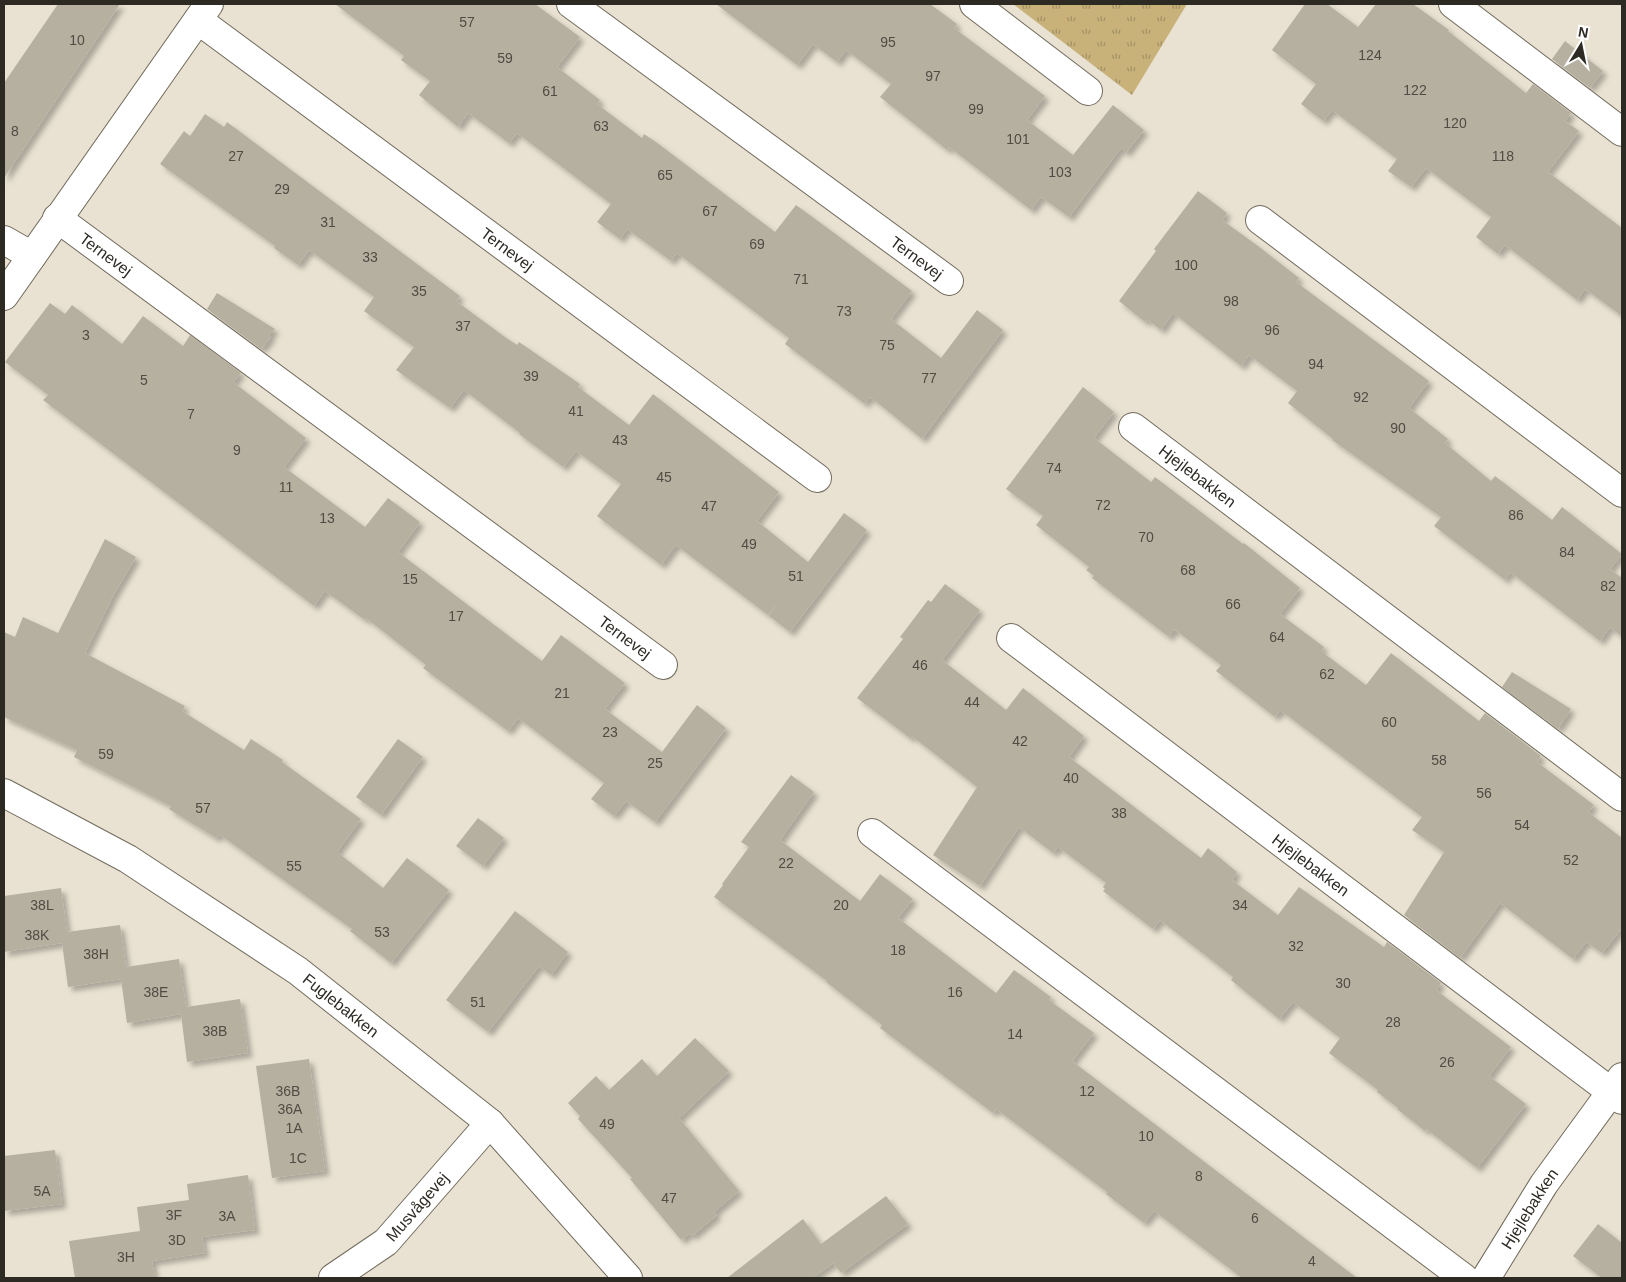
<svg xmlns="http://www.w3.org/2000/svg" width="1626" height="1282" viewBox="0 0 1626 1282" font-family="Helvetica,sans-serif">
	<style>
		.park { fill: url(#park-tufts) }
		.building { fill: #b6b0a0; filter: url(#shadow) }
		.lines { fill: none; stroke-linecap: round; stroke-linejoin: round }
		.street-casing { stroke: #716b5d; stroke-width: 30 }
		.street { stroke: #fff; stroke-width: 28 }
		.labels { text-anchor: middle; stroke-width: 4; stroke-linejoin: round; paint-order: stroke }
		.number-label { font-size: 14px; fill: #4f4c43 }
		.street-label { font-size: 16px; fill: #2d2a24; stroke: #fff }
	</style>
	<defs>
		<pattern id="park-tufts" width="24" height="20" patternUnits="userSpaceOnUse" patternTransform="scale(1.25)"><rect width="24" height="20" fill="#c8b27a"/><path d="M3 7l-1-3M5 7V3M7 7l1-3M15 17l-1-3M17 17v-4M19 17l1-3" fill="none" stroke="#a39164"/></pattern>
		<filter id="shadow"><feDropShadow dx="4.5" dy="4.5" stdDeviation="2.5" flood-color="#0004"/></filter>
	</defs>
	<rect width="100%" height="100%" fill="#e9e2d2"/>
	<path class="park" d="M 1013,4 L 1187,4 L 1132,95 Z"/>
	<path class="building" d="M 58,4 L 120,4 L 4,178 L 4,83 Z
		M 335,4 L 535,4 L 580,37 L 557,67 L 600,100 L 597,104 L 642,138 L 644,134 L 656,142 L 775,232 L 796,205 L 837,235 L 912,291 L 891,319 L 941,358 L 977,310 L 1003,330 L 922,439 L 878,403 L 869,397 L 865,404 L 785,344 L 789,338 L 677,253 L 671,261 L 627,229 L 620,239 L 597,222 L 611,204 L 517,133 L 509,143 L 468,113 L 458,127 L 419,95 L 430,81 L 401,60 L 404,56 Z
		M 716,4 L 930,4 L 957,24 L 954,28 L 1045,96 L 1027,120 L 1073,155 L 1113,105 L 1144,130 L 1126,153 L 1121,148 L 1069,217 L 1041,197 L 1031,210 L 949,147 L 947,150 L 880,97 L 891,84 L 846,50 L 837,62 L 813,44 L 797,65 Z
		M 1305,4 L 1327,4 L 1358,27 L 1376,4 L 1413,4 L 1449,30 L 1448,31 L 1526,93 L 1533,84 L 1571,113 L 1565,121 L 1579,131 L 1548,172 L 1622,228 L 1622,316 L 1585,289 L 1577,300 L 1505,245 L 1498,254 L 1476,237 L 1491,217 L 1426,168 L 1411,187 L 1388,171 L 1397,159 L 1332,110 L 1323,121 L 1301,104 L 1316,84 L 1272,50 Z
		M 1565,41 L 1603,71 L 1590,88 L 1552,59 Z
		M 205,114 L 224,127 L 227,122 L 460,296 L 456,301 L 505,337 L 517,345 L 519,342 L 580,384 L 578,387 L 629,425 L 653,394 L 779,492 L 757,521 L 808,562 L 844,513 L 867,530 L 790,632 L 769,616 L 777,603 L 768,615 L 676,545 L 661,565 L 597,516 L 621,484 L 576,451 L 563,467 L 519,434 L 520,433 L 464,390 L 450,408 L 396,370 L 414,347 L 364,311 L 374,297 L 309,250 L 298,265 L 274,248 L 275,246 L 160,164 L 184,131 L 190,136 Z
		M 1198,191 L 1227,213 L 1222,220 L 1258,246 L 1299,278 L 1296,282 L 1429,381 L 1409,408 L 1448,439 L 1445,443 L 1491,481 L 1495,476 L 1552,520 L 1562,507 L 1622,554 L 1610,569 L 1622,578 L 1622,637 L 1610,627 L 1600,641 L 1510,572 L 1505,580 L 1434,526 L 1441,517 L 1332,440 L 1333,439 L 1288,403 L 1297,391 L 1249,355 L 1241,366 L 1173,313 L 1161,330 L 1147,319 L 1145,322 L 1119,301 L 1156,251 L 1154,249 Z
		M 217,293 L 275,329 L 269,335 L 271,337 L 261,349 L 207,309 Z
		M 50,303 L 65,314 L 72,305 L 122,344 L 143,316 L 183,346 L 190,335 L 241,373 L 233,382 L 306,438 L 284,467 L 365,527 L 388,498 L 420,522 L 398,552 L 542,661 L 561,635 L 625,683 L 605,709 L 662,752 L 697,705 L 726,728 L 655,822 L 626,801 L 614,816 L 591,799 L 604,783 L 518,718 L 508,731 L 431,674 L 423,668 L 426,665 L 366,618 L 365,620 L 325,591 L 314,606 L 43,400 L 48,395 L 5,362 Z
		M 1083,387 L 1114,412 L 1094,438 L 1151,482 L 1155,477 L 1243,544 L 1244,543 L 1300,588 L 1280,614 L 1324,647 L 1321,651 L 1366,685 L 1391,653 L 1479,721 L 1485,713 L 1541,756 L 1537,762 L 1594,805 L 1588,812 L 1622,838 L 1622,928 L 1602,953 L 1586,942 L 1573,959 L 1500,903 L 1460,958 L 1404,915 L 1444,852 L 1412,830 L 1422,817 L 1280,710 L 1275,717 L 1216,671 L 1221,665 L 1174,629 L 1169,637 L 1092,578 L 1094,576 L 1086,570 L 1089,567 L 1036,525 L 1043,516 L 1006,489 Z
		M 105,539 L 136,557 L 114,594 L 85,653 L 185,706 L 182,711 L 244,750 L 251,739 L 283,760 L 282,762 L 361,819 L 337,852 L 383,888 L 407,858 L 449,890 L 391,963 L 350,931 L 352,929 L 219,834 L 216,838 L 169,809 L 171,806 L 74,757 L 77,750 L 4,717 L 4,632 L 15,637 L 23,617 L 58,633 Z
		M 945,584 L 980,610 L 942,660 L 1006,710 L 1023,688 L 1084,736 L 1069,757 L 1201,858 L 1208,848 L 1237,872 L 1232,880 L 1278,915 L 1299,887 L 1384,947 L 1387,942 L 1441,983 L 1436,990 L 1511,1047 L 1489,1076 L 1526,1104 L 1477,1168 L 1426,1129 L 1425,1131 L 1397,1109 L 1398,1108 L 1377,1092 L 1378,1090 L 1329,1053 L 1340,1038 L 1293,1002 L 1279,1019 L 1231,980 L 1233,977 L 1160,920 L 1153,929 L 1103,891 L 1105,889 L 1103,887 L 1106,883 L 1058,847 L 1053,853 L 1019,827 L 980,886 L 933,855 L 977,787 L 912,736 L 910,738 L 857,698 L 903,639 L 900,637 L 928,600 L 931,602 Z
		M 1512,672 L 1571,709 L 1558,729 L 1502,687 Z
		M 398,739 L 423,757 L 381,815 L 356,797 Z
		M 791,775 L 814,792 L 780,840 L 860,901 L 880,874 L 913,899 L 898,918 L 996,993 L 1014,970 L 1051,997 L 1049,1000 L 1094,1033 L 1072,1061 L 1357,1278 L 1242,1278 L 1154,1211 L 1144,1223 L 1106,1194 L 1107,1192 L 996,1109 L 993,1113 L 880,1028 L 882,1025 L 826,982 L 827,981 L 714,897 L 723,885 L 722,884 L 749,847 L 741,842 Z
		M 478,818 L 504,838 L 483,866 L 456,846 Z
		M 61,888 L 67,932 L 120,925 L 126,967 L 179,959 L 186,1007 L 240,999 L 248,1053 L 187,1062 L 181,1014 L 127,1023 L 121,979 L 68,987 L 62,943 L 4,952 L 4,896 Z
		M 515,911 L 568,952 L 551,975 L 539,966 L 488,1032 L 446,1000 Z
		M 695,1038 L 729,1071 L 679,1118 L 739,1191 L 714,1212 L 717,1215 L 692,1236 L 690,1233 L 681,1240 L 630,1179 L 632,1178 L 578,1119 L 580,1116 L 568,1103 L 596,1076 L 609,1090 L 642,1059 L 657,1076 Z
		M 309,1059 L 325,1171 L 272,1178 L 256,1066 Z
		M 55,1150 L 62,1204 L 4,1211 L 4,1156 Z
		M 248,1175 L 255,1230 L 202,1237 L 205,1253 L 152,1261 L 155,1278 L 75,1278 L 69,1241 L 140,1231 L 137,1207 L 189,1200 L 187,1184 Z
		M 886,1196 L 908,1224 L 841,1273 L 833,1263 L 812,1278 L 727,1278 L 803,1219 L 821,1244 Z
		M 1598,1224 L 1622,1243 L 1622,1278 L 1602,1278 L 1573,1256 Z"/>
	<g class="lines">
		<g class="street-casing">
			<g id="street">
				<path id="s1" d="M 571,4 L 949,281"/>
				<path d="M 974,4 L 1088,91"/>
				<path d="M 1453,4 L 1622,132"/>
				<path id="s2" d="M 198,20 L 817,478"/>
				<path id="s3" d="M 57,218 L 663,665"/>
				<path d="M 1260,220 L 1622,493"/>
				<path d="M 4,240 L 32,256"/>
				<path d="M 4,296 L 209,4"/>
				<path id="s4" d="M 1133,427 L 1622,797"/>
				<path id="s5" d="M 1011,638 L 1622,1100"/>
				<path id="s6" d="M 4,793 L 128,859 L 298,971 L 490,1123 L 628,1278"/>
				<path d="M 872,833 L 1464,1278"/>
				<path id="s7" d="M 333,1278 L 386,1242 L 490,1123"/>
				<path id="s8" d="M 1486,1278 L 1544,1184 L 1622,1077"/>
			</g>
		</g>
		<use href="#street" class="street"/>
	</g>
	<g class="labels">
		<g class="number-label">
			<text x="467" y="27">57</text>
			<text x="77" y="45">10</text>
			<text x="888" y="47">95</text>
			<text x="1370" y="60">124</text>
			<text x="505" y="63">59</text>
			<text x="933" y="81">97</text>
			<text x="1415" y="95">122</text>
			<text x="550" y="96">61</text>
			<text x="976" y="114">99</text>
			<text x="1455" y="128">120</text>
			<text x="601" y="131">63</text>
			<text x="15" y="136">8</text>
			<text x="1018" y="144">101</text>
			<text x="236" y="161">27</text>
			<text x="1503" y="161">118</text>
			<text x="1060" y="177">103</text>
			<text x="665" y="180">65</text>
			<text x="282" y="194">29</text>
			<text x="710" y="216">67</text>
			<text x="328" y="227">31</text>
			<text x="757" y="249">69</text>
			<text x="370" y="262">33</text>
			<text x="1186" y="270">100</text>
			<text x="801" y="284">71</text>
			<text x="419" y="296">35</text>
			<text x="1231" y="306">98</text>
			<text x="844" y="316">73</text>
			<text x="463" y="331">37</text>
			<text x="1272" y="335">96</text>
			<text x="86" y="340">3</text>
			<text x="887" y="350">75</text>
			<text x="1316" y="369">94</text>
			<text x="531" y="381">39</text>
			<text x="929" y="383">77</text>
			<text x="144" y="385">5</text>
			<text x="1361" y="402">92</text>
			<text x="576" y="416">41</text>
			<text x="191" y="419">7</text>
			<text x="1398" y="433">90</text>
			<text x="620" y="445">43</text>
			<text x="237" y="455">9</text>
			<text x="1054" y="473">74</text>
			<text x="664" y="482">45</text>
			<text x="286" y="492">11</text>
			<text x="1103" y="510">72</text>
			<text x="709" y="511">47</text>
			<text x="1516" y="520">86</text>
			<text x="327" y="523">13</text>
			<text x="1146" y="542">70</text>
			<text x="749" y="549">49</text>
			<text x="1567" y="557">84</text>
			<text x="1188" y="575">68</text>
			<text x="796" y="581">51</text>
			<text x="410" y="584">15</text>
			<text x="1608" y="591">82</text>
			<text x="1233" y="609">66</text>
			<text x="456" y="621">17</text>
			<text x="1277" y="642">64</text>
			<text x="920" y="670">46</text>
			<text x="1327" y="679">62</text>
			<text x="562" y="698">21</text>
			<text x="972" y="707">44</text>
			<text x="1389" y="727">60</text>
			<text x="610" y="737">23</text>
			<text x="1020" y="746">42</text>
			<text x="106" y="759">59</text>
			<text x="1439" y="765">58</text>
			<text x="655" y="768">25</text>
			<text x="1071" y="783">40</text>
			<text x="1484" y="798">56</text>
			<text x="203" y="813">57</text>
			<text x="1119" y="818">38</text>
			<text x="1522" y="830">54</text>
			<text x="1571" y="865">52</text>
			<text x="786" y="868">22</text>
			<text x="294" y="871">55</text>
			<text x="42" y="910">38L</text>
			<text x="841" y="910">20</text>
			<text x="1240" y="910">34</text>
			<text x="382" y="937">53</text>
			<text x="37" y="940">38K</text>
			<text x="1296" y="951">32</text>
			<text x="898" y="955">18</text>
			<text x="96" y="959">38H</text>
			<text x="1343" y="988">30</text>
			<text x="156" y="997">38E</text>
			<text x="955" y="997">16</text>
			<text x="478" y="1007">51</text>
			<text x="1393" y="1027">28</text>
			<text x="215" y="1036">38B</text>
			<text x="1015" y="1039">14</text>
			<text x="1447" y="1067">26</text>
			<text x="288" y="1096">36B</text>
			<text x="1087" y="1096">12</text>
			<text x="290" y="1114">36A</text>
			<text x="607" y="1129">49</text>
			<text x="294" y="1133">1A</text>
			<text x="1146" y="1141">10</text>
			<text x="298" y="1163">1C</text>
			<text x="1199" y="1181">8</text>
			<text x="42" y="1196">5A</text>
			<text x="669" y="1203">47</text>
			<text x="174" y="1220">3F</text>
			<text x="227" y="1221">3A</text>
			<text x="1255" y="1223">6</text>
			<text x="177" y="1245">3D</text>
			<text x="126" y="1262">3H</text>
			<text x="1312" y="1266">4</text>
		</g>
		<g class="street-label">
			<text dy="6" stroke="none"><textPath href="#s2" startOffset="385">Ternevej</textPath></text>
			<text dy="6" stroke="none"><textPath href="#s3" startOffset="61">Ternevej</textPath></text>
			<text dy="6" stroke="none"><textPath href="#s1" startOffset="429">Ternevej</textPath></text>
			<text dy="6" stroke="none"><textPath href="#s4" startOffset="81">Hjejlebakken</textPath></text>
			<text dy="6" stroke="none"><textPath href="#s3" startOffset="706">Ternevej</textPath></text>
			<text dy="6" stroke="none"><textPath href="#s5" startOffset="376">Hjejlebakken</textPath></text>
			<text dy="6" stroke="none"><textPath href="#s6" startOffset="399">Fuglebakken</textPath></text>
			<text dy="6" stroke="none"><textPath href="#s7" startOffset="111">Musvågevej</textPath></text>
			<text dy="6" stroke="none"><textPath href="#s8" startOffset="82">Hjejlebakken</textPath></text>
		</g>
	</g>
	<rect width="1626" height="1282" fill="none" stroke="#2d2a24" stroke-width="10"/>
	<g transform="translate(1581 45) rotate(10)" stroke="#ffffff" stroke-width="4" paint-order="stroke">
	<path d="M0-4L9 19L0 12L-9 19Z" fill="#2d2a24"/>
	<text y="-8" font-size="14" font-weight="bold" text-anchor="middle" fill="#2d2a24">N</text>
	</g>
</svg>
